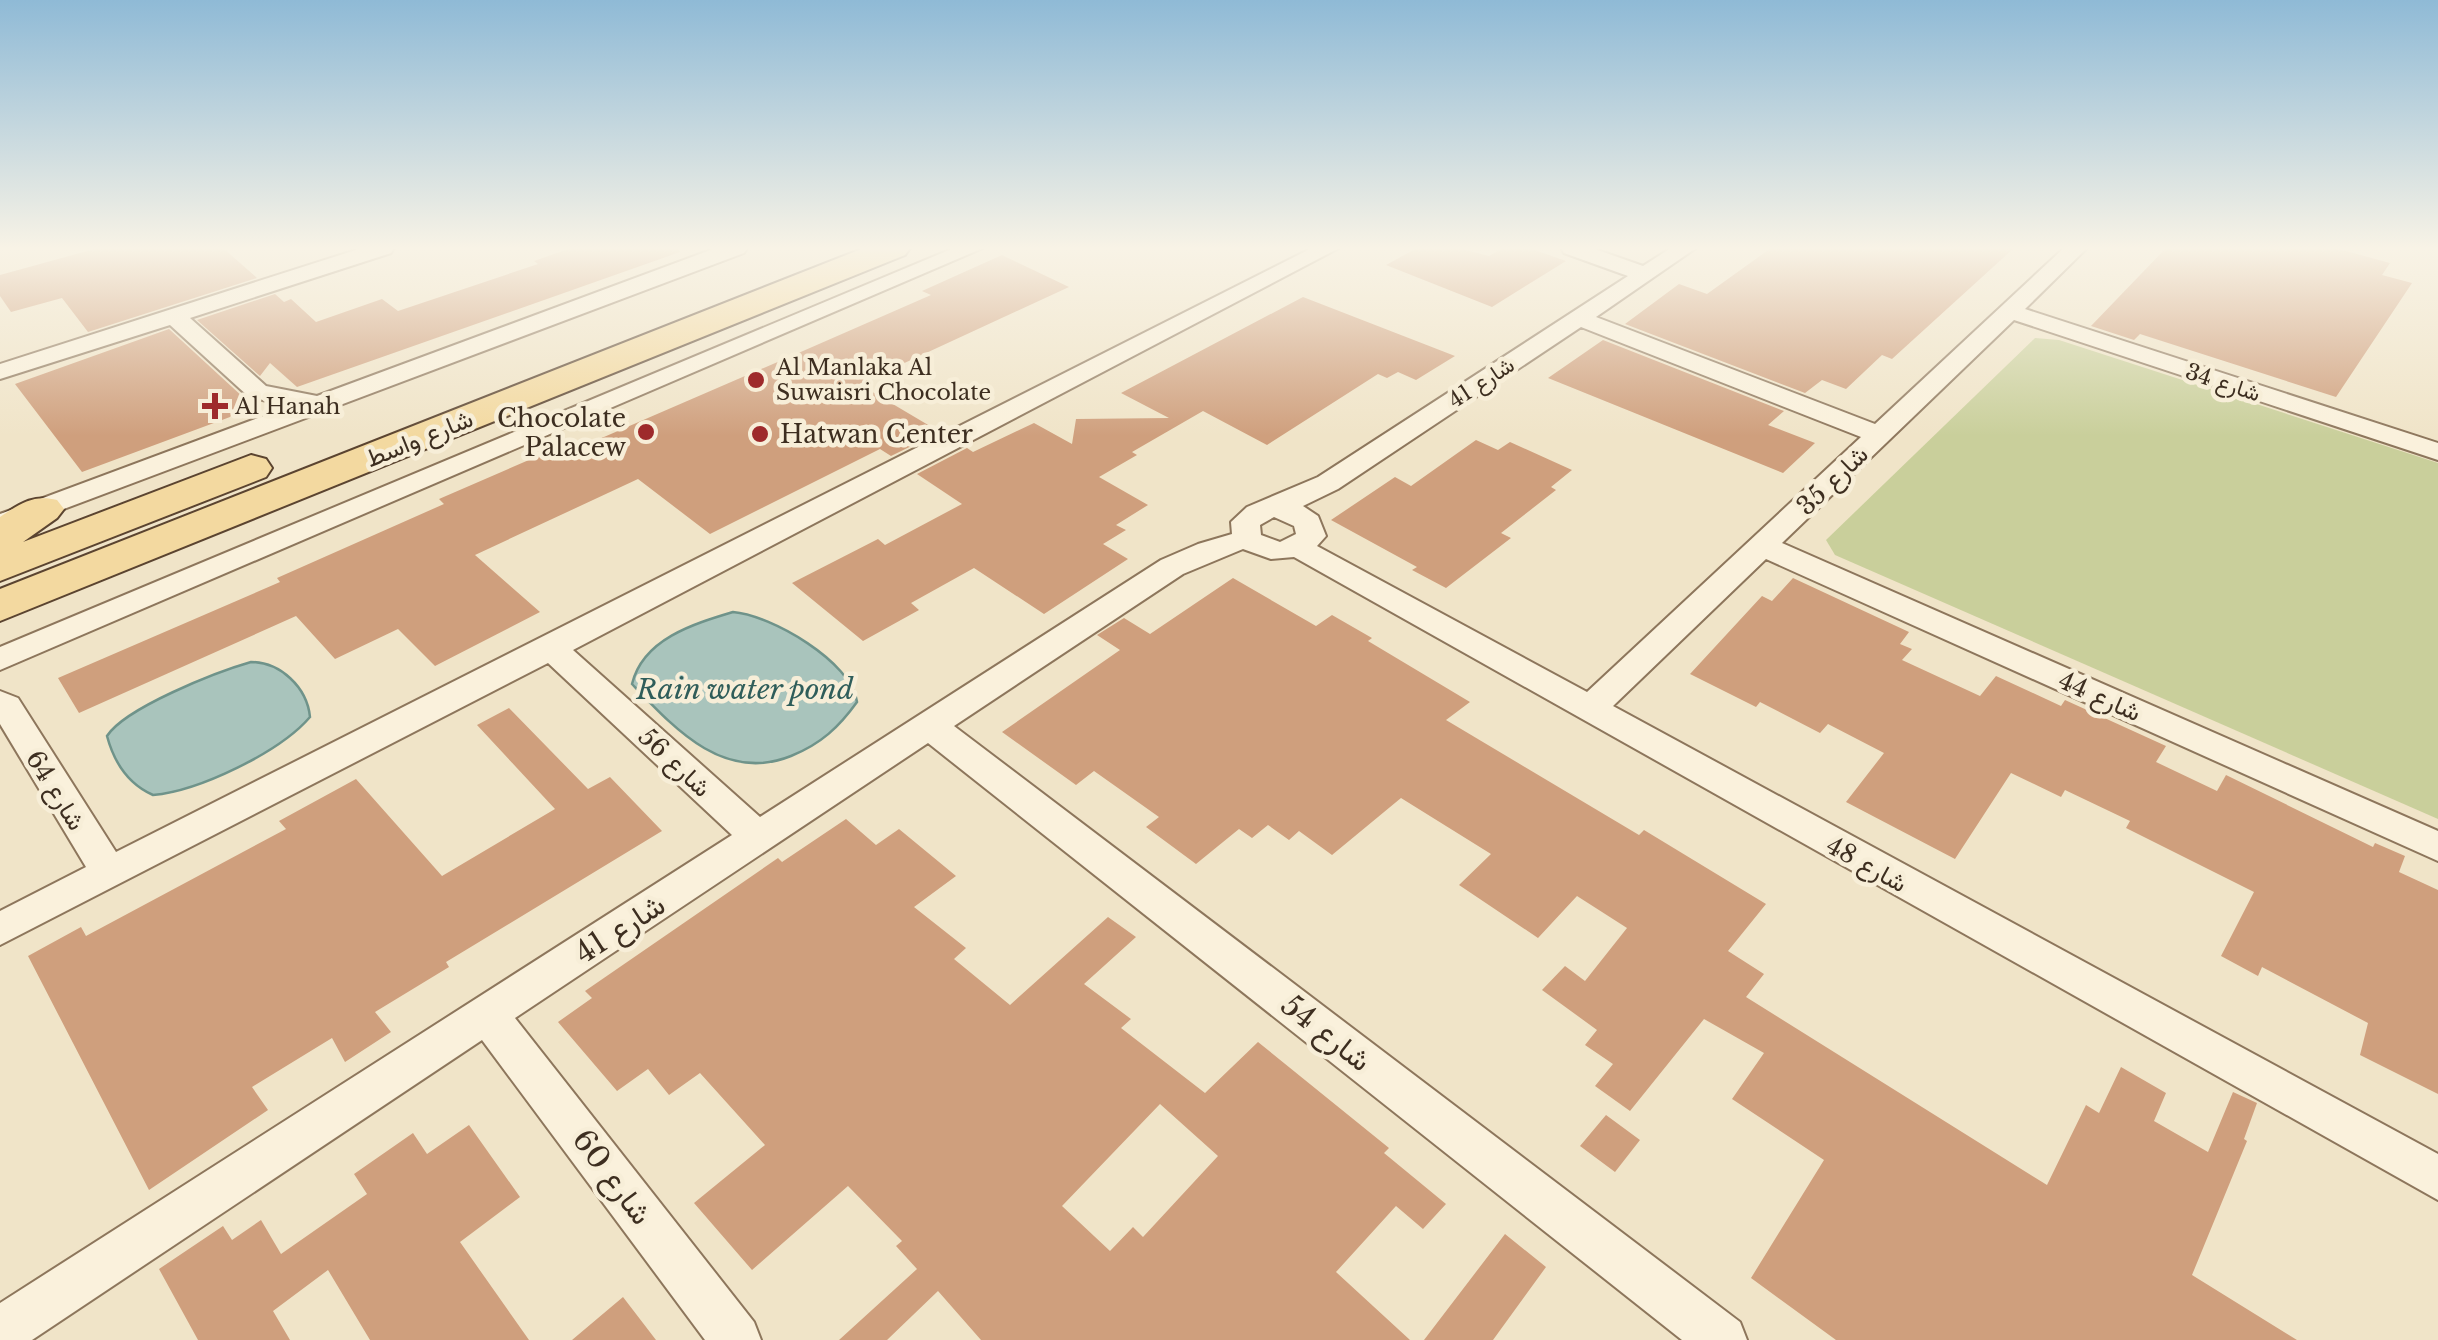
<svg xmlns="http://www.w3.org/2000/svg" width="2438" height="1340" viewBox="0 0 2438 1340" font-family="'Libre Baskerville',Vazirmatn,serif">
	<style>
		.green { fill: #c9cf9b }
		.water { fill: #a9c4bc; stroke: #6f938a; stroke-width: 2.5 }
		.building { fill: #cf9f7d; fill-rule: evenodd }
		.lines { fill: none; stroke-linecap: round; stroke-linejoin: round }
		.minor-casing { stroke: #8d765c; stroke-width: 4 }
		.primary-casing { stroke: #5b4430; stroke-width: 4 }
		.minor { fill: #faf1dc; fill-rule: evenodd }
		.primary { fill: #f3d9a0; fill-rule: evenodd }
		.poi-dot { fill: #9e2a2b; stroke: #f7eed8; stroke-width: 4 }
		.labels { text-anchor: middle; stroke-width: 9; stroke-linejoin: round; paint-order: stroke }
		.far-poi-label { font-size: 22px; fill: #3d2e20; stroke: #f7eed8; text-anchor: start }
		.far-street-label { font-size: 22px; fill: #3d2e20; stroke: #f7eed8 }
		.poi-label { font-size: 25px; fill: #3d2e20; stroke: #f7eed8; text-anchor: end }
		.street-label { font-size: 25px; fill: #3d2e20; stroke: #f7eed8 }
		.water-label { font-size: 28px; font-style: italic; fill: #2f5d5a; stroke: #f7eed8 }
		.near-street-label { font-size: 30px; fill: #3d2e20; stroke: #f7eed8 }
	</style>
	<rect width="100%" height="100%" fill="#f0e4c8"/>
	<path class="green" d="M 2035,338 L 2059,340 L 2438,463 L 2438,819 L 1835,555 L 1826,540 Z"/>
	<path class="water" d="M 733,612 C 771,615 852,662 857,702 C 839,727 821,744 791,756 C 724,783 675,729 632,684 C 643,639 693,624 733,612 Z
		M 251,662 C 280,662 307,687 310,717 C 280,752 199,791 153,795 C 128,784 114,762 107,736 C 125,708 216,672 251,662 Z"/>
	<path class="building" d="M 98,248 L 223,248 L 257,278 L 88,332 L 62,298 L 11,312 L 0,296 L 0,275 Z
		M 571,248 L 679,248 L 680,252 L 297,387 L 270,363 L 260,376 L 197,320 L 275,294 L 284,302 L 291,299 L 316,322 L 382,299 L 398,311 L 538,264 L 534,261 Z
		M 1417,248 L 1458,248 L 1489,256 L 1503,248 L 1529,248 L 1566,261 L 1492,307 L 1386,265 Z
		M 1771,248 L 2014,248 L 1892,359 L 1882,355 L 1846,389 L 1822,380 L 1805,393 L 1625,324 L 1679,284 L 1707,294 Z
		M 2166,248 L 2335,248 L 2390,263 L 2382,275 L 2412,283 L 2336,397 L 2140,334 L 2134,340 L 2091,326 Z
		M 1002,255 L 1069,287 L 859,384 L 940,432 L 891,456 L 880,449 L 710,534 L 638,479 L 475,555 L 540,612 L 435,666 L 398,629 L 335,659 L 296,616 L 79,713 L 58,678 L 280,582 L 277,578 L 444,504 L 439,499 L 559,447 L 567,453 L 803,351 L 931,295 L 922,291 Z
		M 1303,297 L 1455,356 L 1416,380 L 1398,372 L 1387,378 L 1378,374 L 1267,445 L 1203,411 L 1132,452 L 1137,455 L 1099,477 L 1148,505 L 1116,525 L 1126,530 L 1103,544 L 1128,559 L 1044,614 L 974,568 L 911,603 L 919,610 L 863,641 L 792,583 L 878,539 L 885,545 L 962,504 L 917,474 L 967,448 L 973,452 L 1034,423 L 1072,444 L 1076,419 L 1169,418 L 1121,393 Z
		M 169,329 L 244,398 L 230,417 L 82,472 L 15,384 Z
		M 1603,340 L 1784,411 L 1768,425 L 1815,443 L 1783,473 L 1548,378 Z
		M 1476,440 L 1498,450 L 1510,442 L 1572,470 L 1551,487 L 1556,490 L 1501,533 L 1511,538 L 1446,588 L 1412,570 L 1417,567 L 1331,520 L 1395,477 L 1411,486 Z
		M 1233,578 L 1316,626 L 1332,615 L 1372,638 L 1368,641 L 1470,702 L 1446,720 L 1639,835 L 1644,830 L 1766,904 L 1728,951 L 1764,974 L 1746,997 L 2047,1185 L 2086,1105 L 2099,1113 L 2121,1067 L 2166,1093 L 2154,1121 L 2208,1152 L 2233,1092 L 2257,1103 L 2244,1139 L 2247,1141 L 2192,1275 L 2297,1340 L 1836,1340 L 1751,1278 L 1824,1160 L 1732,1099 L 1764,1053 L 1704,1019 L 1630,1111 L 1595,1086 L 1613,1064 L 1585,1045 L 1597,1030 L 1542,990 L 1565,966 L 1585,981 L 1627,928 L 1577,896 L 1538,938 L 1459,885 L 1491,854 L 1401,798 L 1332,855 L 1299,831 L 1289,840 L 1268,825 L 1252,838 L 1239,829 L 1196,864 L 1146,827 L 1159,817 L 1094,771 L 1076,785 L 1002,732 L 1120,650 L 1097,635 L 1124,618 L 1150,634 Z
		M 1793,578 L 1909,632 L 1900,644 L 1912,649 L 1902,660 L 1980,696 L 1996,676 L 2061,706 L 2065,700 L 2166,746 L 2156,762 L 2217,791 L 2226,775 L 2373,847 L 2375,843 L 2405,856 L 2399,872 L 2438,890 L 2438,1094 L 2360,1055 L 2368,1023 L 2262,967 L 2258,976 L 2221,956 L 2254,892 L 2126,828 L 2130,821 L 2065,790 L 2061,797 L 2011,773 L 1955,859 L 1846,802 L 1884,753 L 1828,724 L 1820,733 L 1760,702 L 1756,707 L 1690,674 L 1762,596 L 1772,601 Z
		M 509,708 L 588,789 L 610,777 L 662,831 L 446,962 L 449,967 L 375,1012 L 391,1032 L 345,1062 L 332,1038 L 252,1087 L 268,1110 L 149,1190 L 28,956 L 81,927 L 86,936 L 286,829 L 279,821 L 356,779 L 442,876 L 555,809 L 477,725 Z
		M 846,819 L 876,845 L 899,829 L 956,876 L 914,907 L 966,948 L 954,959 L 1010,1005 L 1108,917 L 1136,937 L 1084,984 L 1131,1019 L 1121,1028 L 1205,1093 L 1258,1042 L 1389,1148 L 1384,1153 L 1446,1204 L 1423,1229 L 1396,1206 L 1336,1272 L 1410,1340 L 981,1340 L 938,1291 L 887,1340 L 839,1340 L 917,1269 L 896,1246 L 902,1241 L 848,1186 L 752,1270 L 694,1203 L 765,1145 L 700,1073 L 669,1095 L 648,1069 L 617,1091 L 558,1022 L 592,998 L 585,991 L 778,858 L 782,862 ZM 1160,1104 L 1218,1156 L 1143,1237 L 1133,1227 L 1110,1251 L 1062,1206 Z
		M 1606,1115 L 1640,1140 L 1615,1172 L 1580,1146 Z
		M 469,1125 L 520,1197 L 460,1242 L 529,1340 L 370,1340 L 328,1270 L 273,1311 L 290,1340 L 198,1340 L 159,1269 L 223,1226 L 232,1240 L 261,1220 L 281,1254 L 367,1194 L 354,1174 L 413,1133 L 427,1154 Z
		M 1505,1234 L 1546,1267 L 1493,1340 L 1424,1340 Z
		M 623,1297 L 656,1340 L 572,1340 Z"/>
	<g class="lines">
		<g class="minor-casing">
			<path id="minor" d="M 362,248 L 394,248 L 391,253 L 190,318 L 266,386 L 317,396 L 716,248 L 747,248 L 744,253 L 0,533 L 0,514 L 290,406 L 249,397 L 170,325 L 0,379 L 0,364 Z
				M 954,248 L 983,248 L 0,670 L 0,647 Z
				M 1312,248 L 1339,248 L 573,650 L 760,817 L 1161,560 L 1198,544 L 1232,534 L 1231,522 L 1247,507 L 1318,477 L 1628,276 L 1564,253 L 1561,248 L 1592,248 L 1643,266 L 1671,248 L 1696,248 L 1596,317 L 1875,424 L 2064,248 L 2087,248 L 2025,309 L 2438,443 L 2438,460 L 2014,320 L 1782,543 L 2438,831 L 2438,861 L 1766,559 L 1613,706 L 2438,1154 L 2438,1200 L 1294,557 L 1271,559 L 1243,549 L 1183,574 L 954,726 L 1740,1322 L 1747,1340 L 1682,1340 L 928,743 L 515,1018 L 754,1322 L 761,1340 L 705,1340 L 482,1040 L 32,1340 L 0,1340 L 0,1303 L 732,835 L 548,663 L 0,945 L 0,911 L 86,867 L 0,724 L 0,691 L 18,698 L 116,852 ZM 1581,327 L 1861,437 L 1587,692 L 1317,546 L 1326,536 L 1318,516 L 1303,506 L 1338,489 ZM 1274,517 L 1294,526 L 1296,534 L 1280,542 L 1261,535 L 1260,525 Z"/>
		</g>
		<g class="primary-casing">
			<path id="primary" d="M 864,248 L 910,248 L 905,255 L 0,621 L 0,589 Z
				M 251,455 L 266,459 L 272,468 L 266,477 L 0,581 L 0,517 C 20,504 33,494 57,500 L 64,509 L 57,518 L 23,542 Z"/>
		</g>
		<use href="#minor" class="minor"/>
		<use href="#primary" class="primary"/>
	</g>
	<linearGradient id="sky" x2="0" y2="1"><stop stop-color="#8fbad6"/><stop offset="0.57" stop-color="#f8f3e6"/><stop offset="1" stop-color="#f8f3e6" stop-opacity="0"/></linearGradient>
	<rect width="2438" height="436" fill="url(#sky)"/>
	<g class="poi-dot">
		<circle cx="756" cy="380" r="10"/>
		<path d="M210 391h10v10h10v10h-10v10h-10v-10h-10v-10h10z"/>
		<circle cx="646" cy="432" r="10"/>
		<circle cx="760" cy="434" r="10"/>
	</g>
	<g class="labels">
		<g class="far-poi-label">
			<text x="776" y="375">Al Manlaka Al<tspan x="776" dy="25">Suwaisri Chocolate</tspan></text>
			<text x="235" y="414">Al Hanah</text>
		</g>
		<g class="far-street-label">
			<text transform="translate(1481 382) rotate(-33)" y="8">شارع 41</text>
			<text transform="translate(2223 382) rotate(18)" y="8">شارع 34</text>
		</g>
		<g class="poi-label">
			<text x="626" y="427">Chocolate<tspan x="626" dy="29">Palacew</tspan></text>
			<text x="780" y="443" text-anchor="start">Hatwan Center</text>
		</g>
		<g class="street-label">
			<text transform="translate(419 438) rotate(-22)" y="9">شارع واسط</text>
			<text transform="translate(1832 480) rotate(-44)" y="9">شارع 35</text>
			<text transform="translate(2100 696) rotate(24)" y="9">شارع 44</text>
			<text transform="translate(675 762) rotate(43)" y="9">شارع 56</text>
			<text transform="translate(56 790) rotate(58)" y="9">شارع 64</text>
			<text transform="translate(1867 864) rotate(29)" y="9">شارع 48</text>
		</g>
		<g class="water-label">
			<text x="745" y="699">Rain water pond</text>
		</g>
		<g class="near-street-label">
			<text transform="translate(620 929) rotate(-33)" y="10">شارع 41</text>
			<text transform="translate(1326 1033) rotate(38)" y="10">شارع 54</text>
			<text transform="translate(612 1177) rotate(53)" y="10">شارع 60</text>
		</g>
	</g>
</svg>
